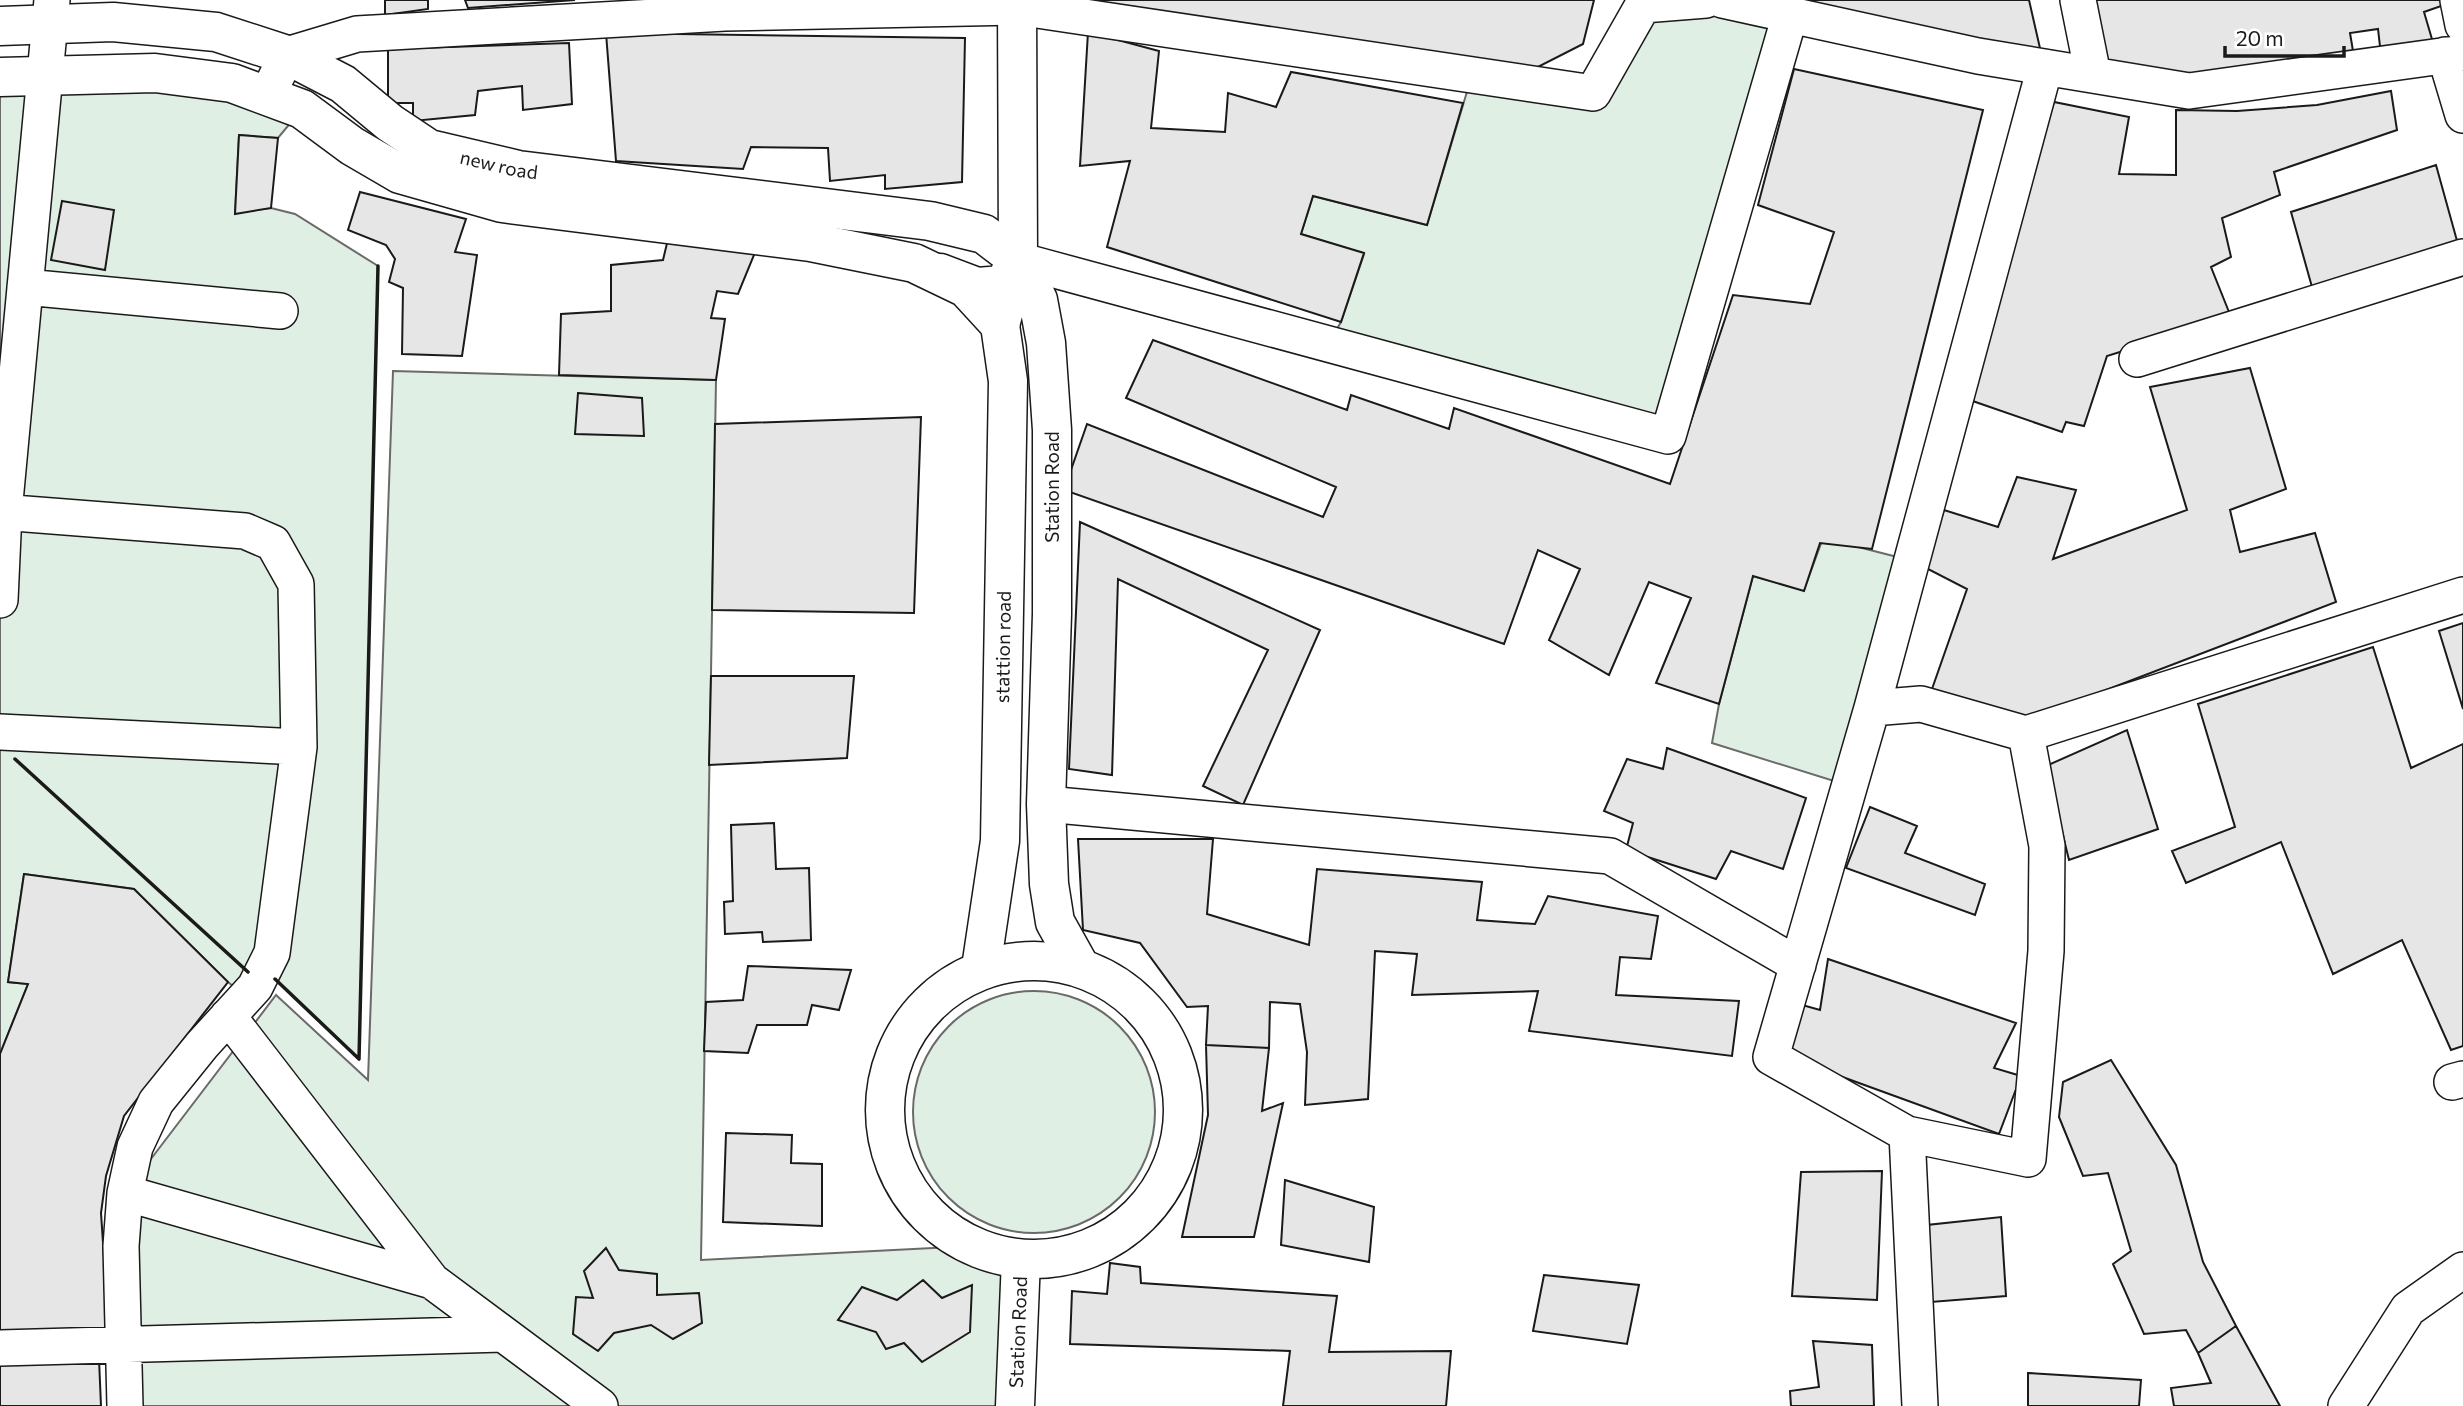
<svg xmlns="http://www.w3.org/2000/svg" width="2463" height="1406" viewBox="0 0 2463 1406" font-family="Commissioner,sans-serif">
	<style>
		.green { fill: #e0efe3; stroke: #6a6a6a; stroke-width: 2 }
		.building { fill: #e6e6e6; stroke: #1a1a1a; stroke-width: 2 }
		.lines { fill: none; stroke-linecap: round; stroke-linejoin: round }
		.minor-casing { stroke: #1a1a1a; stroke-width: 38 }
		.tertiary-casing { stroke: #1a1a1a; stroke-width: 41 }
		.secondary-casing { stroke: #1a1a1a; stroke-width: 41 }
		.minor { stroke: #fff; stroke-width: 35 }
		.tertiary { stroke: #fff; stroke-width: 38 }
		.secondary { stroke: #fff; stroke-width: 38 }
		.wall { stroke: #1a1a1a; stroke-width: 3.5 }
		.labels { text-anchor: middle; stroke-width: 5; stroke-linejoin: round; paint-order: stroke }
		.street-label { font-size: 19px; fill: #1a1a1a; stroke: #fff }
	</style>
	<rect width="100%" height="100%" fill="#fff"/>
	<path class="green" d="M 1643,5 L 1790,15 L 1668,436 L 1328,344 L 1341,322 L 1364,254 L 1301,234 L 1313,196 L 1427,225 L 1472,75 L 1592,93 Z
		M 155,73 L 302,109 L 278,138 L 239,135 L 235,213 L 271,208 L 295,214 L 378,266 L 359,1059 L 272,976 L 246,997 L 228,982 L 134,889 L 24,874 L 8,982 L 28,984 L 0,1054 L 0,85 Z
		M 393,371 L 716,380 L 701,1260 L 972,1246 L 1021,1259 L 1015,1406 L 125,1406 L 125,1193 L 276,995 L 368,1080 Z
		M 1823,538 L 1913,561 L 1850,786 L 1712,743 L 1719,704 L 1753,576 L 1804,590 Z
		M913 1112a121 121 0 1 1 242 0a121 121 0 1 1-242 0Z"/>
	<path class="building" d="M 385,0 L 428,0 L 428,9 L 385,15 Z
		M 465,0 L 575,0 L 468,8 Z
		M 1086,0 L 1594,0 L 1583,44 L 1534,69 Z
		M 1779,0 L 2029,0 L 2042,57 Z
		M 2090,0 L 2445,0 L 2447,4 L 2424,12 L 2434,46 L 2381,55 L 2378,29 L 2350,33 L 2354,57 L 2179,79 L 2103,65 Z
		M 1088,32 L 1159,51 L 1151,128 L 1225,132 L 1228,93 L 1276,107 L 1291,72 L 1463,103 L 1427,225 L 1313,196 L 1301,234 L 1364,253 L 1341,322 L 1107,247 L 1130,161 L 1080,166 Z
		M 606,33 L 965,38 L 962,182 L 885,189 L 885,175 L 830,181 L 828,148 L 751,147 L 743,169 L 616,161 Z
		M 569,43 L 572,104 L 523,110 L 522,86 L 478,91 L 475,115 L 413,121 L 413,103 L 388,103 L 388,49 Z
		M 1794,69 L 1983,110 L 1872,549 L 1820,543 L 1804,591 L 1753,576 L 1719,704 L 1656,683 L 1691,598 L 1649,582 L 1609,675 L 1549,640 L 1580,569 L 1538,550 L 1504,644 L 1064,490 L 1087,424 L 1323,517 L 1336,487 L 1126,398 L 1153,340 L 1347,410 L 1351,395 L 1449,429 L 1454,408 L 1670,484 L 1733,295 L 1810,304 L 1834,232 L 1758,205 Z
		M 2391,91 L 2397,130 L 2274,172 L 2280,195 L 2222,218 L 2231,257 L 2211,267 L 2231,317 L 2107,356 L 2084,426 L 2066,422 L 2062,432 L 1964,398 L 2054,102 L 2129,117 L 2119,174 L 2176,175 L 2176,110 L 2237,111 L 2317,105 Z
		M 239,135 L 278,138 L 271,208 L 235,214 Z
		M 2436,165 L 2459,248 L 2312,287 L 2291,212 Z
		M 360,192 L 466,219 L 455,252 L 477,255 L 462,356 L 402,354 L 403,288 L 389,282 L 395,259 L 386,245 L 348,230 Z
		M 62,201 L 114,210 L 105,270 L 51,260 Z
		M 668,239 L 756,250 L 738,294 L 717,291 L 711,318 L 725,319 L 716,380 L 559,375 L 561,314 L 611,311 L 611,265 L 663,260 Z
		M 2250,368 L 2286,489 L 2230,510 L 2240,552 L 2315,533 L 2336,602 L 2033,718 L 1932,689 L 1967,589 L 1926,568 L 1944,510 L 1998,527 L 2017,477 L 2076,490 L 2053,559 L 2187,510 L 2150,387 Z
		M 578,393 L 642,398 L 644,436 L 575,434 Z
		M 921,417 L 914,613 L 712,610 L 715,424 Z
		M 1080,522 L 1320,630 L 1243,805 L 1203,786 L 1268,650 L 1118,579 L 1112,775 L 1069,769 Z
		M 2463,623 L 2463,709 L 2439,631 Z
		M 2373,647 L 2411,768 L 2463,744 L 2463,1046 L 2451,1050 L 2402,940 L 2333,974 L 2281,842 L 2186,883 L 2172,851 L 2235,827 L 2198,704 Z
		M 711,676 L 854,676 L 847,758 L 709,765 Z
		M 2127,730 L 2158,829 L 2069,860 L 2046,766 Z
		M 1667,748 L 1806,798 L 1783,869 L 1731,851 L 1716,879 L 1626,850 L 1633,823 L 1604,811 L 1627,759 L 1663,769 Z
		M 1870,807 L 1917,826 L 1905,853 L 1985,884 L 1975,915 L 1846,868 Z
		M 774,823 L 776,869 L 809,868 L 811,940 L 763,942 L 762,932 L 725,934 L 724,902 L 733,901 L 731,825 Z
		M 1078,839 L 1213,839 L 1207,914 L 1309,945 L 1317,869 L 1482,882 L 1477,920 L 1535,924 L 1548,896 L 1658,916 L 1651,959 L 1620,957 L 1616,995 L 1739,1001 L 1732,1056 L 1529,1031 L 1538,991 L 1412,995 L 1417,954 L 1375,951 L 1368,1099 L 1305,1105 L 1307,1052 L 1300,1004 L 1270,1002 L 1269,1048 L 1206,1045 L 1208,1006 L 1187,1007 L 1140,943 L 1083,930 Z
		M 24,874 L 134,889 L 228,982 L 124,1116 L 106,1176 L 101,1213 L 109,1332 L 0,1336 L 0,1054 L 28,984 L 8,982 Z
		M 1828,959 L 2016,1023 L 1994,1068 L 2021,1076 L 1999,1134 L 1837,1075 L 1780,1049 L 1795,1003 L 1820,1010 Z
		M 748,966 L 851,970 L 839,1010 L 812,1005 L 807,1025 L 757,1025 L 748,1053 L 704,1051 L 706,1002 L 743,1000 Z
		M 1206,1045 L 1269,1048 L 1262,1111 L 1283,1103 L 1254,1237 L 1182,1237 L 1208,1115 Z
		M 2111,1060 L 2176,1165 L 2203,1262 L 2236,1326 L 2198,1353 L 2186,1330 L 2144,1334 L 2113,1264 L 2131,1251 L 2108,1173 L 2083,1176 L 2059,1117 L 2063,1082 Z
		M 726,1133 L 792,1135 L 791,1163 L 822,1164 L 822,1226 L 723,1222 Z
		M 1882,1171 L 1877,1300 L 1792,1296 L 1801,1172 Z
		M 1285,1180 L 1374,1207 L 1369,1262 L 1281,1245 Z
		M 2001,1217 L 2006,1296 L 1931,1302 L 1927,1225 Z
		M 606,1248 L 619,1270 L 657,1274 L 657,1295 L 699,1293 L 702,1323 L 673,1339 L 651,1325 L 614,1333 L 598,1351 L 573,1334 L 576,1297 L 593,1298 L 584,1271 Z
		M 1110,1263 L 1140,1267 L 1141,1283 L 1337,1296 L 1329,1352 L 1451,1351 L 1446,1406 L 1283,1406 L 1290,1351 L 1070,1344 L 1072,1291 L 1107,1294 Z
		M 1544,1275 L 1639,1285 L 1627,1344 L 1533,1331 Z
		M 923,1280 L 942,1298 L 972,1285 L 970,1332 L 922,1362 L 904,1343 L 886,1349 L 876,1332 L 838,1320 L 862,1287 L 897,1300 Z
		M 2236,1326 L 2280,1406 L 2174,1406 L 2171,1388 L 2211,1383 L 2198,1353 Z
		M 1813,1341 L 1872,1345 L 1874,1406 L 1791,1406 L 1790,1391 L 1819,1387 Z
		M 99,1359 L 101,1406 L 0,1406 L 0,1362 Z
		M 2028,1373 L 2141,1380 L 2139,1406 L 2028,1406 Z"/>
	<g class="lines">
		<g class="minor-casing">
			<path id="minor" d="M 1722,0 L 1978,56 L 2189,91 L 2463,53
				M 2078,0 L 2093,75
				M 2458,0 L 2463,25
				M 2445,55 L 2463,115
				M 267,96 L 287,55 L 357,34 L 725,13 L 1017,7 L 1593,93 L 1643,5 L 1706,0
				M 1018,260 L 1668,436 L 1790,15
				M 25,287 L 280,311
				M 2137,359 L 2463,257
				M 0,512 L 245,531 L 273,543 L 296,584 L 299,747 L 272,953 L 255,987 L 202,1045 L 156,1102 L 135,1147 L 125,1193
				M 0,600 L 4,512 L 52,0
				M 1872,708 L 1921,704 L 2026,734 L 2047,846 L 2046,951 L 2028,1159 L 1907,1134 L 1771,1057 L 1872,708 L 2045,67
				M 0,732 L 299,747
				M 2026,734 L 2463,595
				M 1046,804 L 1610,856 L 1798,965
				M 228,1016 L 432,1281
				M 2452,1082 L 2463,1079
				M 1907,1134 L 1920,1406
				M 0,1348 L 503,1334
				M 125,1406 L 121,1246 L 125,1193 L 432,1281 L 600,1406
				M 2346,1406 L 2408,1309 L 2463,1270"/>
		</g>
		<g class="tertiary-casing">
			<g id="tertiary">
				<path d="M 1017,0 L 1018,260"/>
				<path d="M 940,273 L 977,287 L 1003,285 L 1018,260 L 1000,325"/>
				<path id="s1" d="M 1015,1406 L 1021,1259"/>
			</g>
		</g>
		<g class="secondary-casing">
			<g id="secondary">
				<path id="s2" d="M 0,26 L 113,22 L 216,32 L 287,55 L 343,84 L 390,123 L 429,149 L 518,170 L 930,221 L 984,234 L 1018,260 L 1038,300 L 1046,343 L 1052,430 L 1052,614 L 1046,804 L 1049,884 L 1055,922 L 1079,965"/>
				<path d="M 0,77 L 155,73 L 232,83 L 302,109 L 352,146 L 400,174 L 502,203 L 810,242 L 914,263 L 966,288 L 1000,325 L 1008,381 L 1000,841 L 981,968"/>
				<circle cx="1034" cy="1110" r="149"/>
			</g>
		</g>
		<use href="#minor" class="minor"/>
		<use href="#tertiary" class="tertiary"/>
		<use href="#secondary" class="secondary"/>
		<path class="wall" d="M 15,759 L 248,972
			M 275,979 L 359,1059 L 378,266"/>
	</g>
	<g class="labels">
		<g class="street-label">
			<text dy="7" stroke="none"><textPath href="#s2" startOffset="534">new road</textPath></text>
			<text transform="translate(1052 487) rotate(-90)" y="7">Station Road</text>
			<text transform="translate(1003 647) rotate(-89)" y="7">stattion road</text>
			<text dy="7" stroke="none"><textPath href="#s1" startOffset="74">Station Road</textPath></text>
		</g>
	</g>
	<path d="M2225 46v10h119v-10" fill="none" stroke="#1a1a1a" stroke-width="3.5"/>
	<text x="2236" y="46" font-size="21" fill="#1a1a1a" stroke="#ffffff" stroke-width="5" paint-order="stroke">20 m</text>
</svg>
